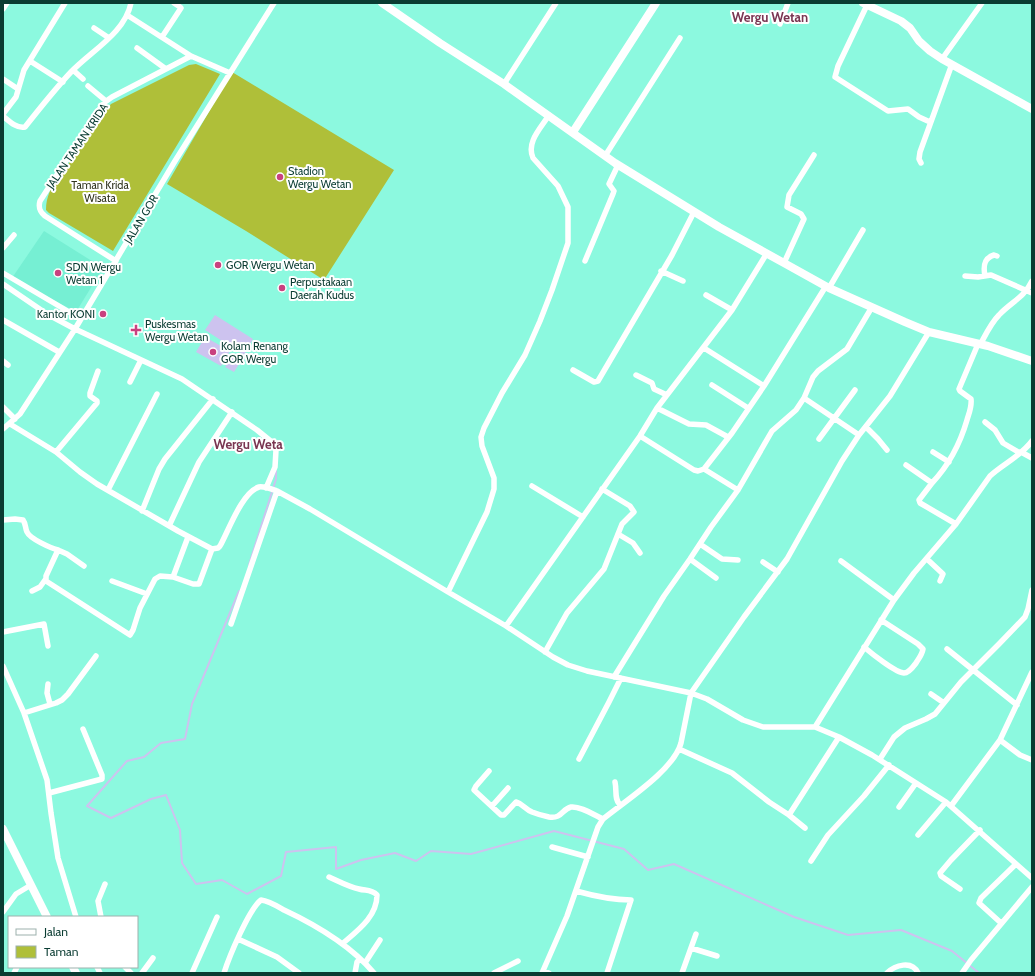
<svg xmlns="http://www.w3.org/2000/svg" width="1035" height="976" viewBox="0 0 1035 976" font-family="Cabin,sans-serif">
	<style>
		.built { fill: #76efd3 }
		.green { fill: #afbf39 }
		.water { fill: #cdc3ef }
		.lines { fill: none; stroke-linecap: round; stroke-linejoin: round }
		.stream { stroke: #cdc3ef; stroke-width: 2 }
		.street { stroke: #fff; stroke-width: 5.5 }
		.secondary { stroke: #fff; stroke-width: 8 }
		.poi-dot { fill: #c9417f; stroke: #fff; stroke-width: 1.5 }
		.labels { text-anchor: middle; stroke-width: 4; stroke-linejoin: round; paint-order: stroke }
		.street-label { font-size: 11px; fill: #0a3c32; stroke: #fff }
		.poi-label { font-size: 11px; fill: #0a3c32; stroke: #fff; text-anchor: start }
		.park-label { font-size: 11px; fill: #2e321c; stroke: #fff }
		.quarter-label { font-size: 13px; font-weight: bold; fill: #793652; stroke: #fff }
	</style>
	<rect width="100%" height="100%" fill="#8cf9df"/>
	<path class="built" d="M 44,231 L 103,268 L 76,312 L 12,278 Z"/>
	<path class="green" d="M 196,64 L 220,74 L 113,251 L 49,213 L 46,210 C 46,203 47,198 50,191 L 103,113 L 111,104 L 189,65 Z
		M 232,72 L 394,170 L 324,280 L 246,231 L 167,184 Z"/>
	<path class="water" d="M 215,315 L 253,339 L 244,355 L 205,330 Z
		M 205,337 L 230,351 L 221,366 L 196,352 Z
		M 233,356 L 241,361 L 234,372 L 225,367 Z"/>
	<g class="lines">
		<path class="stream" d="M 249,565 L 276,479 L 276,471
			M 239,591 L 192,704 L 185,739 L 161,743 L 144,757 L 127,761 L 87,806 L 111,818 L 151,799 L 166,795 L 180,830 L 182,863 L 196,884 L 222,880 L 247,894 L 281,876 L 286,852 L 336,847 L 336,869 L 361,860 L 395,853 L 416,861 L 431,851 L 471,854 L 554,831 L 624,849 L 648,870 L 674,864 L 794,917 L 848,935 L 901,930 L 952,951 L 979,973"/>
		<path class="street" d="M 868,3 L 838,66 L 835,77 L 888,111 L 908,109 L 919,117 L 930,122
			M 3,9 L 7,3
			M 127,15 L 191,56
			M 780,24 L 788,3
			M 94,28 L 109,38
			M 162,37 L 181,8 L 180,7 L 174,3
			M 137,48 L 166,69
			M 942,59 L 982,3
			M 30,61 L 63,82
			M 73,70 L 83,79
			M 3,79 L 18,89
			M 504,84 L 556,3
			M 88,86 L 106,101
			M 3,114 L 16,97 L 24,70 L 65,3
			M 549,115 C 541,128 526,142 533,158 L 558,186 L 568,207 L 568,243 L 552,290 L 540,321 L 525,355 L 502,393 L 484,428 L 481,437 L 482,446 L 494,478 L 494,489 L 487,512 L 448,592 L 506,626 L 640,436 L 657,408 L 732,310 L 767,253
			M 3,116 C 9,121 17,129 25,127 C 40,108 55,89 71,72 C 91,51 125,33 131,3
			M 605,156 L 680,38
			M 921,163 L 919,159 L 920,152 L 952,64
			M 3,248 L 14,235
			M 116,261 L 45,216 C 40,212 38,208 40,201 L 98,111 L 105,102 L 112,97 L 191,56 L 230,73
			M 585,261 L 613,194 L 614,191 L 609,184 L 618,165
			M 784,263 L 804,219 L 801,214 L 787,207 L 789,195 L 814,155
			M 661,271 L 683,281
			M 3,273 L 81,319
			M 965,276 L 978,277 L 991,275 L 1032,293
			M 985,276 C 983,266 984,258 994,255 L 997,256
			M 3,284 L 47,314 L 75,329 L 182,379 L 257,430 L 273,443 L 276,450 L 275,467 L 266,488
			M 829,288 L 863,230
			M 706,295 L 732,310
			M 3,320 L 59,352
			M 980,345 C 986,334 991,323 999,315 C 1011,302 1024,298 1032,281
			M 704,348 L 764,386
			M 3,361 L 8,365
			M 573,370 L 594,382 L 598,381 L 672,255 L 694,212
			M 636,375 L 652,383 L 654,389 L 667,395
			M 130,382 L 141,360
			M 712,385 L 748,408
			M 804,398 L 859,435
			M 3,407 L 15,419
			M 657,408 L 689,424 L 706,425 L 728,437
			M 985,422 L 995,430 L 1003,443 L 1020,453
			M 10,424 L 56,452 L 80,472 L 97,484 L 178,531 L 212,549 L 218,548 L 220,546 C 228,532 242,492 259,487 C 264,486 271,489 277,491 L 231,624
			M 866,427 L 878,439 L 887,450
			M 3,429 L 20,414 L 75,329 L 175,161 L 274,3
			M 640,436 L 694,470 L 698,471 L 704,469 L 732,433 L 764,386 L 826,286
			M 819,439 L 855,390
			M 56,452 L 97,403 L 97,401 L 90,396 L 90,393 L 98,371
			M 933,452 L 949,462
			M 1021,452 L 1032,458
			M 906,465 L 932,483 L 919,500 L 920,503 L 956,524
			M 704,469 L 738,490
			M 932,483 C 949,465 960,444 967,420 C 969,413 972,407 971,399 L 960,391 L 959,389 L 978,344
			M 532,486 L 583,517
			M 108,490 L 157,394
			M 277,491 L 310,509 L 448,592
			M 142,511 L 159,469 L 165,459 L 213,399
			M 3,520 L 15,519 L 23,520 C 26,524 25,528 27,532 C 30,539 51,548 58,550 L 46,576 L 46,581 L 130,635 L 133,630 L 140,608 L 155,579 L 160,576 L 173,577 L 188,537
			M 169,526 L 199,462 L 232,412
			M 618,534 L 633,543 L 640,553
			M 700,544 L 722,559 L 738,560
			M 58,550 L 67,554 L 84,566
			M 690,559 L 716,578
			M 927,559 L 943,574 L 940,581
			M 841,561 L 894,600
			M 763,562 L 778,572
			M 173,577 L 193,584 L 199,584 L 212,549
			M 112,581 L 147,594
			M 32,591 L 40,587 L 45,580
			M 506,626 L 553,657 L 568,665 L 587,671 L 691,693 L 707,699 L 743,720 L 763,727 L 815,727 L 839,737 L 872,755 L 946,802 L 1032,878
			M 3,632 L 44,624 L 48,646
			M 864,647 C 871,653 896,673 904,673 C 909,673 913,667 916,663 C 919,658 922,655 923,649 L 918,644 L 881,620
			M 947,649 L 1017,705
			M 545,652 L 567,613 L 604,569 L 622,524 L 634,512 L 630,506 L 602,489
			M 3,666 L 24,713 L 47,780 L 51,813 L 58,858 L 76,917
			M 614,677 L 664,596 L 690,559 L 711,527 L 738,490 L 772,431 L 796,410 L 804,398 L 813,377 L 818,371 L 847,349 L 872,307
			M 48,684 L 47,693 L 50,704
			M 931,694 L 944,703
			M 24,713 L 56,703 L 62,700 L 68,694 L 96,656
			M 815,727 L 894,600 L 914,573 L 956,524 L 990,476 C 1003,464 1021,456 1032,441
			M 1000,740 L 1020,755 L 1032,760
			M 679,749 L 732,773 L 769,802 L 789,815 L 805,828
			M 579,759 L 609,702 L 621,678
			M 880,759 L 894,737 L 905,728 L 926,719 L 935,714 L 961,682 L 999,644 L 1025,617 L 1028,609 L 1032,590
			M 489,771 L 476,786 L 474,790 L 501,815 L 504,815 L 516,802 C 523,804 525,809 532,812 C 537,814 544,816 549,817 C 562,819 562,809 571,807 C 581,806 594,815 603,819
			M 615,782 C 617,791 614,799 620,805
			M 49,793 L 102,779 L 102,775 L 83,729
			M 492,806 L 508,788
			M 951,806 L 1000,740 L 1032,672
			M 899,807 L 916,783
			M 789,815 L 839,737
			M 918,835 L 946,802
			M 552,847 L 588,857
			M 811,861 L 828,835 L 864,796 L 889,765
			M 329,877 C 338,881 349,887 359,889 C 366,891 371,889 377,895 C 377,917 357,931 342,944
			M 960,889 L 941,876 L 940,873 L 951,860 L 980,830
			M 576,891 C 594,896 612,900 631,900 L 607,973
			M 3,912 L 16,894 L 31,885
			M 101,917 L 98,901 L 105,884
			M 1001,923 L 979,903 L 981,898 L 1016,864
			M 238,939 L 277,957 L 299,973
			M 691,948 L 717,956
			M 365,963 L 380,940
			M 97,967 L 100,973
			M 125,967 L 131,973
			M 543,971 L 549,973
			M 14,973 L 17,967
			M 142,973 L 153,958
			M 192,973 L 217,917
			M 224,973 C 229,957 249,909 261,900 C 269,901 277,906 284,910 C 316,925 351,946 374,973
			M 355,973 L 357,962 L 360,959
			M 494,973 L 518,961
			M 542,973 L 567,916 L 598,827 L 603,819 C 625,801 674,770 681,743 L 691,693 L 744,617 L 787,559 L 842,461 L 859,435 L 890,396 L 929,332
			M 682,973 L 696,934
			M 887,973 C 895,965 912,960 918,973
			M 962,973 L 971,960 L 1032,887"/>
		<path class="secondary" d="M 382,3 L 440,43 L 504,84 L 615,163 L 719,227 L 784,263 L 829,288 L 905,322 L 929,332 L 988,346 L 1032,361
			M 863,3 L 901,21 L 910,28 L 919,41 L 930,51 L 942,59 L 1032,109
			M 573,132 L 656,3
			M 3,829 L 47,917
			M 73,967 L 76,973"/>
	</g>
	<g class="poi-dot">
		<circle cx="280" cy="177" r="4"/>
		<circle cx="218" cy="265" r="4"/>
		<circle cx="58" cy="273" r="4"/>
		<circle cx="282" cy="288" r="4"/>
		<circle cx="103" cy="314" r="4"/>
		<path d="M134 324h4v4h4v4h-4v4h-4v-4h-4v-4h4z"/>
		<circle cx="213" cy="352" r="4"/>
	</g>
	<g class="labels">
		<g class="street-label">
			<text transform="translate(77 146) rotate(-56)" y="4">JALAN TAMAN KRIDA</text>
			<text transform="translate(141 219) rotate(-59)" y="4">JALAN GOR</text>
		</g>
		<g class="poi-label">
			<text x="288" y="175">Stadion<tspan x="288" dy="13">Wergu Wetan</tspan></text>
			<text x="226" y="269">GOR Wergu Wetan</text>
			<text x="66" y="271">SDN Wergu<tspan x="66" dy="13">Wetan 1</tspan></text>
			<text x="290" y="286">Perpustakaan<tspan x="290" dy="13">Daerah Kudus</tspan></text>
			<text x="95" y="318" text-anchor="end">Kantor KONI</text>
			<text x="145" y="328">Puskesmas<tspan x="145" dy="13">Wergu Wetan</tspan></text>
			<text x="221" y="350">Kolam Renang<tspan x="221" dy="13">GOR Wergu</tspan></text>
		</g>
		<g class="park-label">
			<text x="100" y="189">Taman Krida<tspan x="100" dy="13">Wisata</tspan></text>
		</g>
		<g class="quarter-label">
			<text x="770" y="22">Wergu Wetan</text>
			<text x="248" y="449">Wergu Weta</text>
		</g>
	</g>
	<rect width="1035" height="976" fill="none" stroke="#0a3c32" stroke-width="8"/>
	<rect x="8" y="916" width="130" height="52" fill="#ffffff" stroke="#9db1ad"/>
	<rect x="16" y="929" width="20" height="6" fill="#ffffff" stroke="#9db1ad"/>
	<text x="44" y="936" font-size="12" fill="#0a3c32">Jalan</text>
	<rect x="16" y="946" width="20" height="12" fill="#afbf39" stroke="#9db1ad"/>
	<text x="44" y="956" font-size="12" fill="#0a3c32">Taman</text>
</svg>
